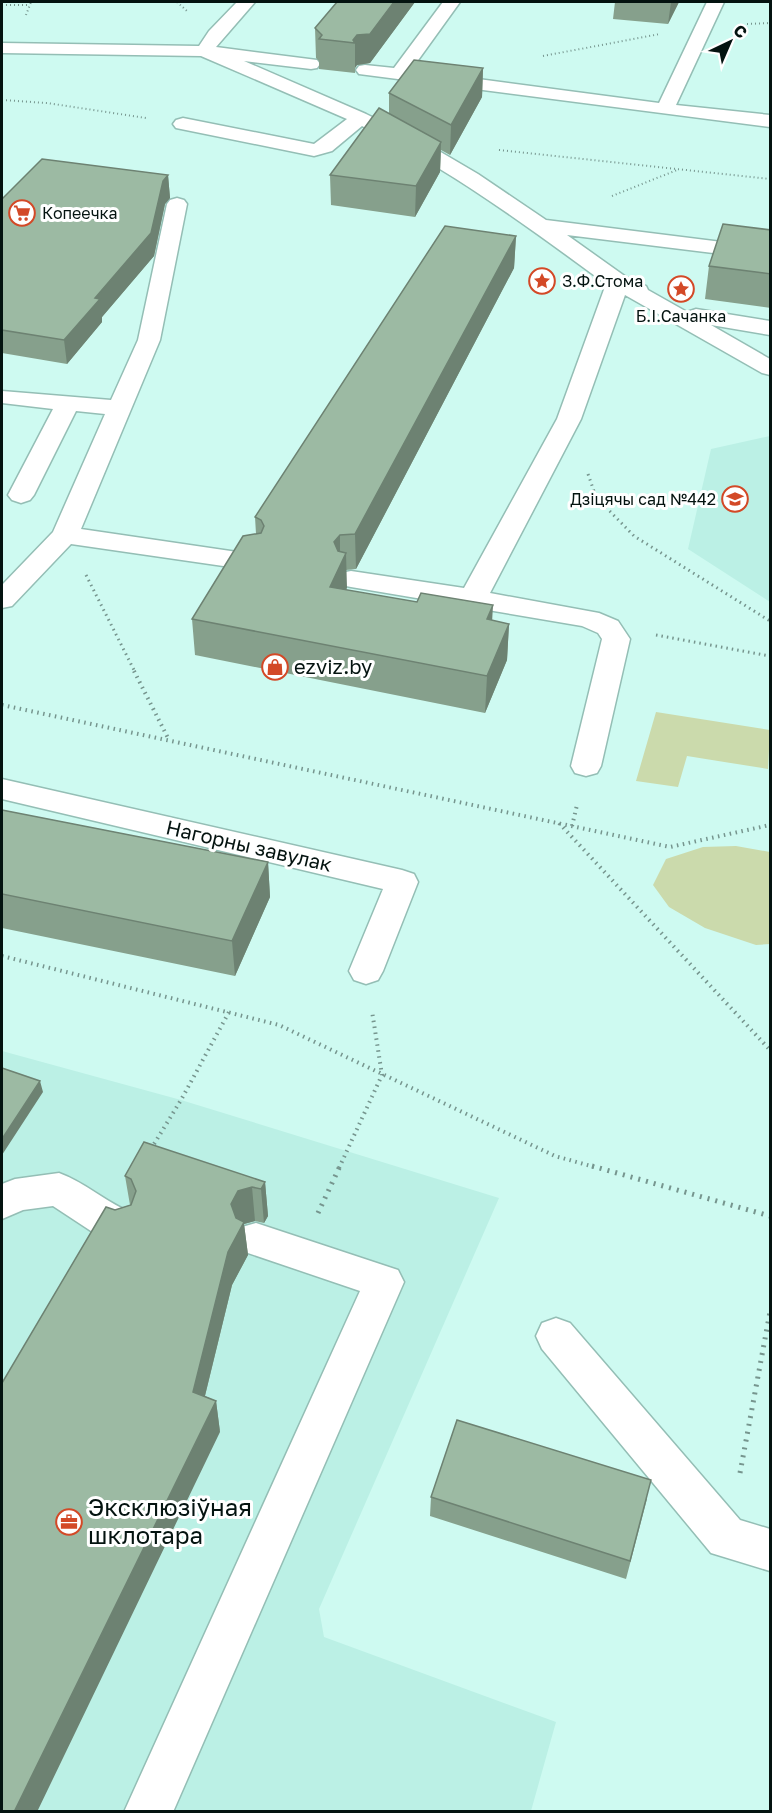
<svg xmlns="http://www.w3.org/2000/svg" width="772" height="1813" viewBox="0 0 772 1813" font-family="'Golos Text',sans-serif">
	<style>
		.built { fill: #bbf0e5 }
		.green { fill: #cbdaac }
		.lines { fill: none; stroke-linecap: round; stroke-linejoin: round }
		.minor-casing { stroke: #94beb5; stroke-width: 3 }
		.path-far3 { stroke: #76958e; stroke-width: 2; stroke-dasharray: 1 3; stroke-linecap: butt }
		.path-far2 { stroke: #76958e; stroke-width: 3; stroke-dasharray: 1.5 4; stroke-linecap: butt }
		.path-far1 { stroke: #76958e; stroke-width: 4; stroke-dasharray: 1.5 4.5; stroke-linecap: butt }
		.path { stroke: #76958e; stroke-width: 5; stroke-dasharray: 2 6; stroke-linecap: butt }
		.minor { fill: #fff; fill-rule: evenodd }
		.wall { fill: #86a08c }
		.shaded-wall { fill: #6d8272 }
		.building { fill: #9cbaa3; stroke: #6d8272; stroke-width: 1.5 }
		.labels { text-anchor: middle; stroke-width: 6; stroke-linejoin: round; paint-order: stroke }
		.far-poi-label { font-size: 16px; fill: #041310; stroke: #fff; text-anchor: start }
		.poi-label { font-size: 20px; fill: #041310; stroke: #fff; text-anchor: start }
		.street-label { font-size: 20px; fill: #041310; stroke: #fff }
		.near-poi-label { font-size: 24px; fill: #041310; stroke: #fff; text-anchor: start }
	</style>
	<rect width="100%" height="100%" fill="#cefaf1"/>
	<path class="built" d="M 770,436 L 770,602 L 688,549 L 711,449 Z
		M 2,1051 L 181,1100 L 499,1198 L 319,1609 L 324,1637 L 556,1722 L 531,1811 L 2,1811 Z"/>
	<path class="green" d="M 656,712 L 770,730 L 768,769 L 687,756 L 678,787 L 636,781 Z
		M 736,846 L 770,852 L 770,944 L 756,945 L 705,928 L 669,907 L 653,885 L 666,859 L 703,847 Z"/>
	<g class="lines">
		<g class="minor-casing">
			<path id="minor" d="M 237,2 L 255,2 L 216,47 L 317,60 L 320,64 L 317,68 L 311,69 L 244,61 L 366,114 L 427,144 L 478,174 L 546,220 L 770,248 L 770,260 L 567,235 L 626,277 L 646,286 L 648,290 L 687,312 L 696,309 L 770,321 L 770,335 L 711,325 L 770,359 L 770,375 L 762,373 L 625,295 L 581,419 L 490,593 L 599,613 L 618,621 L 630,639 L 601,766 L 597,773 L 586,776 L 575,773 L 571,766 L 602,639 L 598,633 L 582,626 L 351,587 L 341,585 L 337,579 L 341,573 L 351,571 L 464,588 L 557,419 L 606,284 C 527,226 450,169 362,126 L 332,151 L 314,156 L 176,128 L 173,124 L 176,120 L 183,118 L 314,144 L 347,119 L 201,56 L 2,53 L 2,43 L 199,46 L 209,31 Z
				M 443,2 L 460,2 L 411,70 L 659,103 L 707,2 L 724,2 L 676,105 L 770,115 L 770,127 L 359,74 L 356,70 L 359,66 L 365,65 L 394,68 Z
				M 177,198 L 184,200 L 187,204 L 160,340 L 81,529 L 251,554 L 261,556 L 264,562 L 261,568 L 251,570 L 71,544 L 12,606 L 2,608 L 2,585 L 53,532 L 105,414 L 76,411 L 34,495 L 30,500 L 21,503 L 12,500 L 8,495 L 53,409 L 2,403 L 2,391 L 111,400 L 138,340 L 167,204 L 170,200 Z
				M 2,779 L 402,870 L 414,874 L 418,882 L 383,971 L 378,980 L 366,984 L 354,980 L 349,971 L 383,889 L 2,799 Z
				M 59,1173 C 87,1183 107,1204 135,1214 L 140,1226 L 135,1238 L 121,1242 L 91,1231 L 53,1206 L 23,1210 L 2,1219 L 2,1184 L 15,1179 Z
				M 256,1223 L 398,1270 L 404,1282 L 173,1812 L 124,1812 L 360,1291 L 242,1251 L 237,1239 L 242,1227 Z
				M 556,1318 L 570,1323 L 740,1520 L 770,1529 L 770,1571 L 711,1553 L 542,1349 L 536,1336 L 542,1323 Z"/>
		</g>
		<path class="path-far3" d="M 177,2 L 187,11
			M 2,5 L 30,5
			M 26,15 L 31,2
			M 747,24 L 770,23
			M 543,56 L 660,34
			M 2,100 L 47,103 L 146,118
			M 499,150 L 770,179
			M 612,196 L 677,170"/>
		<path class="path-far2" d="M 588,474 L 596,497 L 634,536 L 770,621
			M 86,575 L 135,672
			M 656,635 L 770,656"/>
		<path class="path-far1" d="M 134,671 L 169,740
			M 2,705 L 670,847 L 770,825
			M 559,823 L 770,1050
			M 572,826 L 577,805
			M 2,956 L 279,1025 L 555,1156 L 598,1168
			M 151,1149 L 181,1100 L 229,1012
			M 339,1168 L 382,1075 L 372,1011"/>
		<path class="path" d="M 592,1166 L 770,1216
			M 318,1213 L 340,1166
			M 740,1473 L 770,1312"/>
		<use href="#minor" class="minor"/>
	</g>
	<path class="wall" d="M 337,2 L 415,2 L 370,63 L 357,65 L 355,68 L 355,73 L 319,69 L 319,61 L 316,58 L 315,28 Z
		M 615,2 L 679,2 L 668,24 L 613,19 Z
		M 483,68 L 482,97 L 450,155 L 441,150 L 440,172 L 415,217 L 331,205 L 330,175 L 389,113 L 389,93 Z
		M 168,175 L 170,198 L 165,204 L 154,256 L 102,317 L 102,322 L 67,364 L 2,353 L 2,199 Z
		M 771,230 L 771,308 L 705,299 L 709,266 Z
		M 516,236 L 514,268 L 356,569 L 346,570 L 346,590 L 509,624 L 507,660 L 485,713 L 195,655 L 192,619 L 256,534 L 255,517 Z
		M 2,810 L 268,862 L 270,897 L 235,976 L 2,928 Z
		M 125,1176 L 265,1182 L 268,1216 L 264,1223 L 255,1221 L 244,1224 L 248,1255 L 232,1285 L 205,1396 L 216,1401 L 220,1432 L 115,1210 L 130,1205 Z
		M 431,1497 L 647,1499 L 626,1579 L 430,1516 Z"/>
	<path class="shaded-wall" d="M 394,2 L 415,2 L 370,63 L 357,65 L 355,68 L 355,43 L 353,40 L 357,35 Z
		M 671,2 L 679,2 L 668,24 Z
		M 483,68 L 482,97 L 450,155 L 451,125 Z
		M 441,142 L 440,172 L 415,217 L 416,186 Z
		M 168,175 L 170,198 L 165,204 L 154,256 L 102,317 L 102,322 L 67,364 L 64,340 L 95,298 L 163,181 Z
		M 516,236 L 514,268 L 356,569 L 355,534 Z
		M 340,535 L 340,564 L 346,553 L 347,588 L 331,622 L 330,587 L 334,542 Z
		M 493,605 L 491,641 L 487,619 Z
		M 509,624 L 507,660 L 485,713 L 487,676 Z
		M 268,862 L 270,897 L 235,976 L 232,941 Z
		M 40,1081 L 43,1092 L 2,1155 L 2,1139 Z
		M 265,1182 L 268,1216 L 264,1223 L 261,1189 Z
		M 252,1187 L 255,1221 L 244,1224 L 248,1255 L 232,1285 L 198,1424 L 193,1392 L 228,1252 L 235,1238 L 231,1204 L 238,1191 Z
		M 216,1401 L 220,1432 L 37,1812 L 14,1812 Z"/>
	<path class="building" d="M 337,2 L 394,2 L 370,34 L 357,35 L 353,40 L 355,43 L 319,39 L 322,35 L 315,28 Z
		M 414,60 L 483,68 L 451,125 L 389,93 Z
		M 379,108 L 441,142 L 416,186 L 330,175 Z
		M 42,159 L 168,175 L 163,181 L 151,233 L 95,298 L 100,299 L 64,340 L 2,330 L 2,199 Z
		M 723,224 L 771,230 L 771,274 L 709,266 Z
		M 445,226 L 516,236 L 355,534 L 340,535 L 334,542 L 338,551 L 346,553 L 330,587 L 417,602 L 421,593 L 493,605 L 487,619 L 509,624 L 487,676 L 192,619 L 243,536 L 261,533 L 264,526 L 261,520 L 255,517 Z
		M 2,810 L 268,862 L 232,941 L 2,894 Z
		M 2,1068 L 40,1081 L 2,1139 Z
		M 144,1142 L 265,1182 L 261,1189 L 252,1187 L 238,1191 L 231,1204 L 236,1218 L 244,1222 L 228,1252 L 193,1392 L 216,1401 L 14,1812 L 2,1812 L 2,1383 L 106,1207 L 115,1210 L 131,1205 L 136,1191 L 131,1179 L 125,1176 Z
		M 457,1420 L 651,1480 L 630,1561 L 431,1497 Z"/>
	<defs>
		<g id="supermarket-ring" transform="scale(1.35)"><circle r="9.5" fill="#fff" stroke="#d34927" stroke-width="1.5"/><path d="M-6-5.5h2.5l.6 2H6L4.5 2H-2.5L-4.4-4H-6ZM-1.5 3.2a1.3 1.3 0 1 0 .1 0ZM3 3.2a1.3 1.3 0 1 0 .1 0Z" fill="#d34927"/></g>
		<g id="sight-ring" transform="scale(1.35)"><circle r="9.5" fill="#fff" stroke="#d34927" stroke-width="1.5"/><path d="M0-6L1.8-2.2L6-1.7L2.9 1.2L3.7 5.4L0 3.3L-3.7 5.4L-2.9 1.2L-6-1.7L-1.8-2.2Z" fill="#d34927"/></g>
		<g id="school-ring" transform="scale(1.35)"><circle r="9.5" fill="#fff" stroke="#d34927" stroke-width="1.5"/><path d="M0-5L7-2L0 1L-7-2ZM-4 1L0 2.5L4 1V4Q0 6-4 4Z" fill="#d34927"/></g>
		<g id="shop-ring" transform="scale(1.35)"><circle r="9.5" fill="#fff" stroke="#d34927" stroke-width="1.5"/><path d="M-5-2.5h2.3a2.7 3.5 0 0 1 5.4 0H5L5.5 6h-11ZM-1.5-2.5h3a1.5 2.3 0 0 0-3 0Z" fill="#d34927"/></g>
		<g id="office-ring" transform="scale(1.35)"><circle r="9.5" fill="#fff" stroke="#d34927" stroke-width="1.5"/><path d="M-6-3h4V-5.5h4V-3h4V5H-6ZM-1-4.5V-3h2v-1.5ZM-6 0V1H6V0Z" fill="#d34927"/></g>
	</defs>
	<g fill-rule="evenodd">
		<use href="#supermarket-ring" x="22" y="213"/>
		<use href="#sight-ring" x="542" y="281"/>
		<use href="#sight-ring" x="681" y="289"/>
		<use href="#school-ring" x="735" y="499"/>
		<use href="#shop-ring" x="275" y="667"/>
		<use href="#office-ring" x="69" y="1522"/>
	</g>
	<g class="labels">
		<g class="far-poi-label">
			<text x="42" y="219">Копеечка</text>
			<text x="562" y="287">З.Ф.Стома</text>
			<text x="681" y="322" text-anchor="middle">Б.І.Сачанка</text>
			<text x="716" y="505" text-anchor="end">Дзіцячы сад №442</text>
		</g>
		<g class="poi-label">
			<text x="294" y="674">ezviz.by</text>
		</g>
		<g class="street-label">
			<text transform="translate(249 846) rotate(13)" y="7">Нагорны завулак</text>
		</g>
		<g class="near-poi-label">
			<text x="88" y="1516">Эксклюзіўная<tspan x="88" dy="28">шклотара</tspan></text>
		</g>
	</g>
	<rect width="772" height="1813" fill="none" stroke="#041310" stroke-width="6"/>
	<g transform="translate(730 42) rotate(44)" stroke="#ffffff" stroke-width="4.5" paint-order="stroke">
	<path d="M0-4.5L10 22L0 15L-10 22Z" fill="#041310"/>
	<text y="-9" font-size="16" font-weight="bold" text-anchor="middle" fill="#041310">С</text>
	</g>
</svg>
